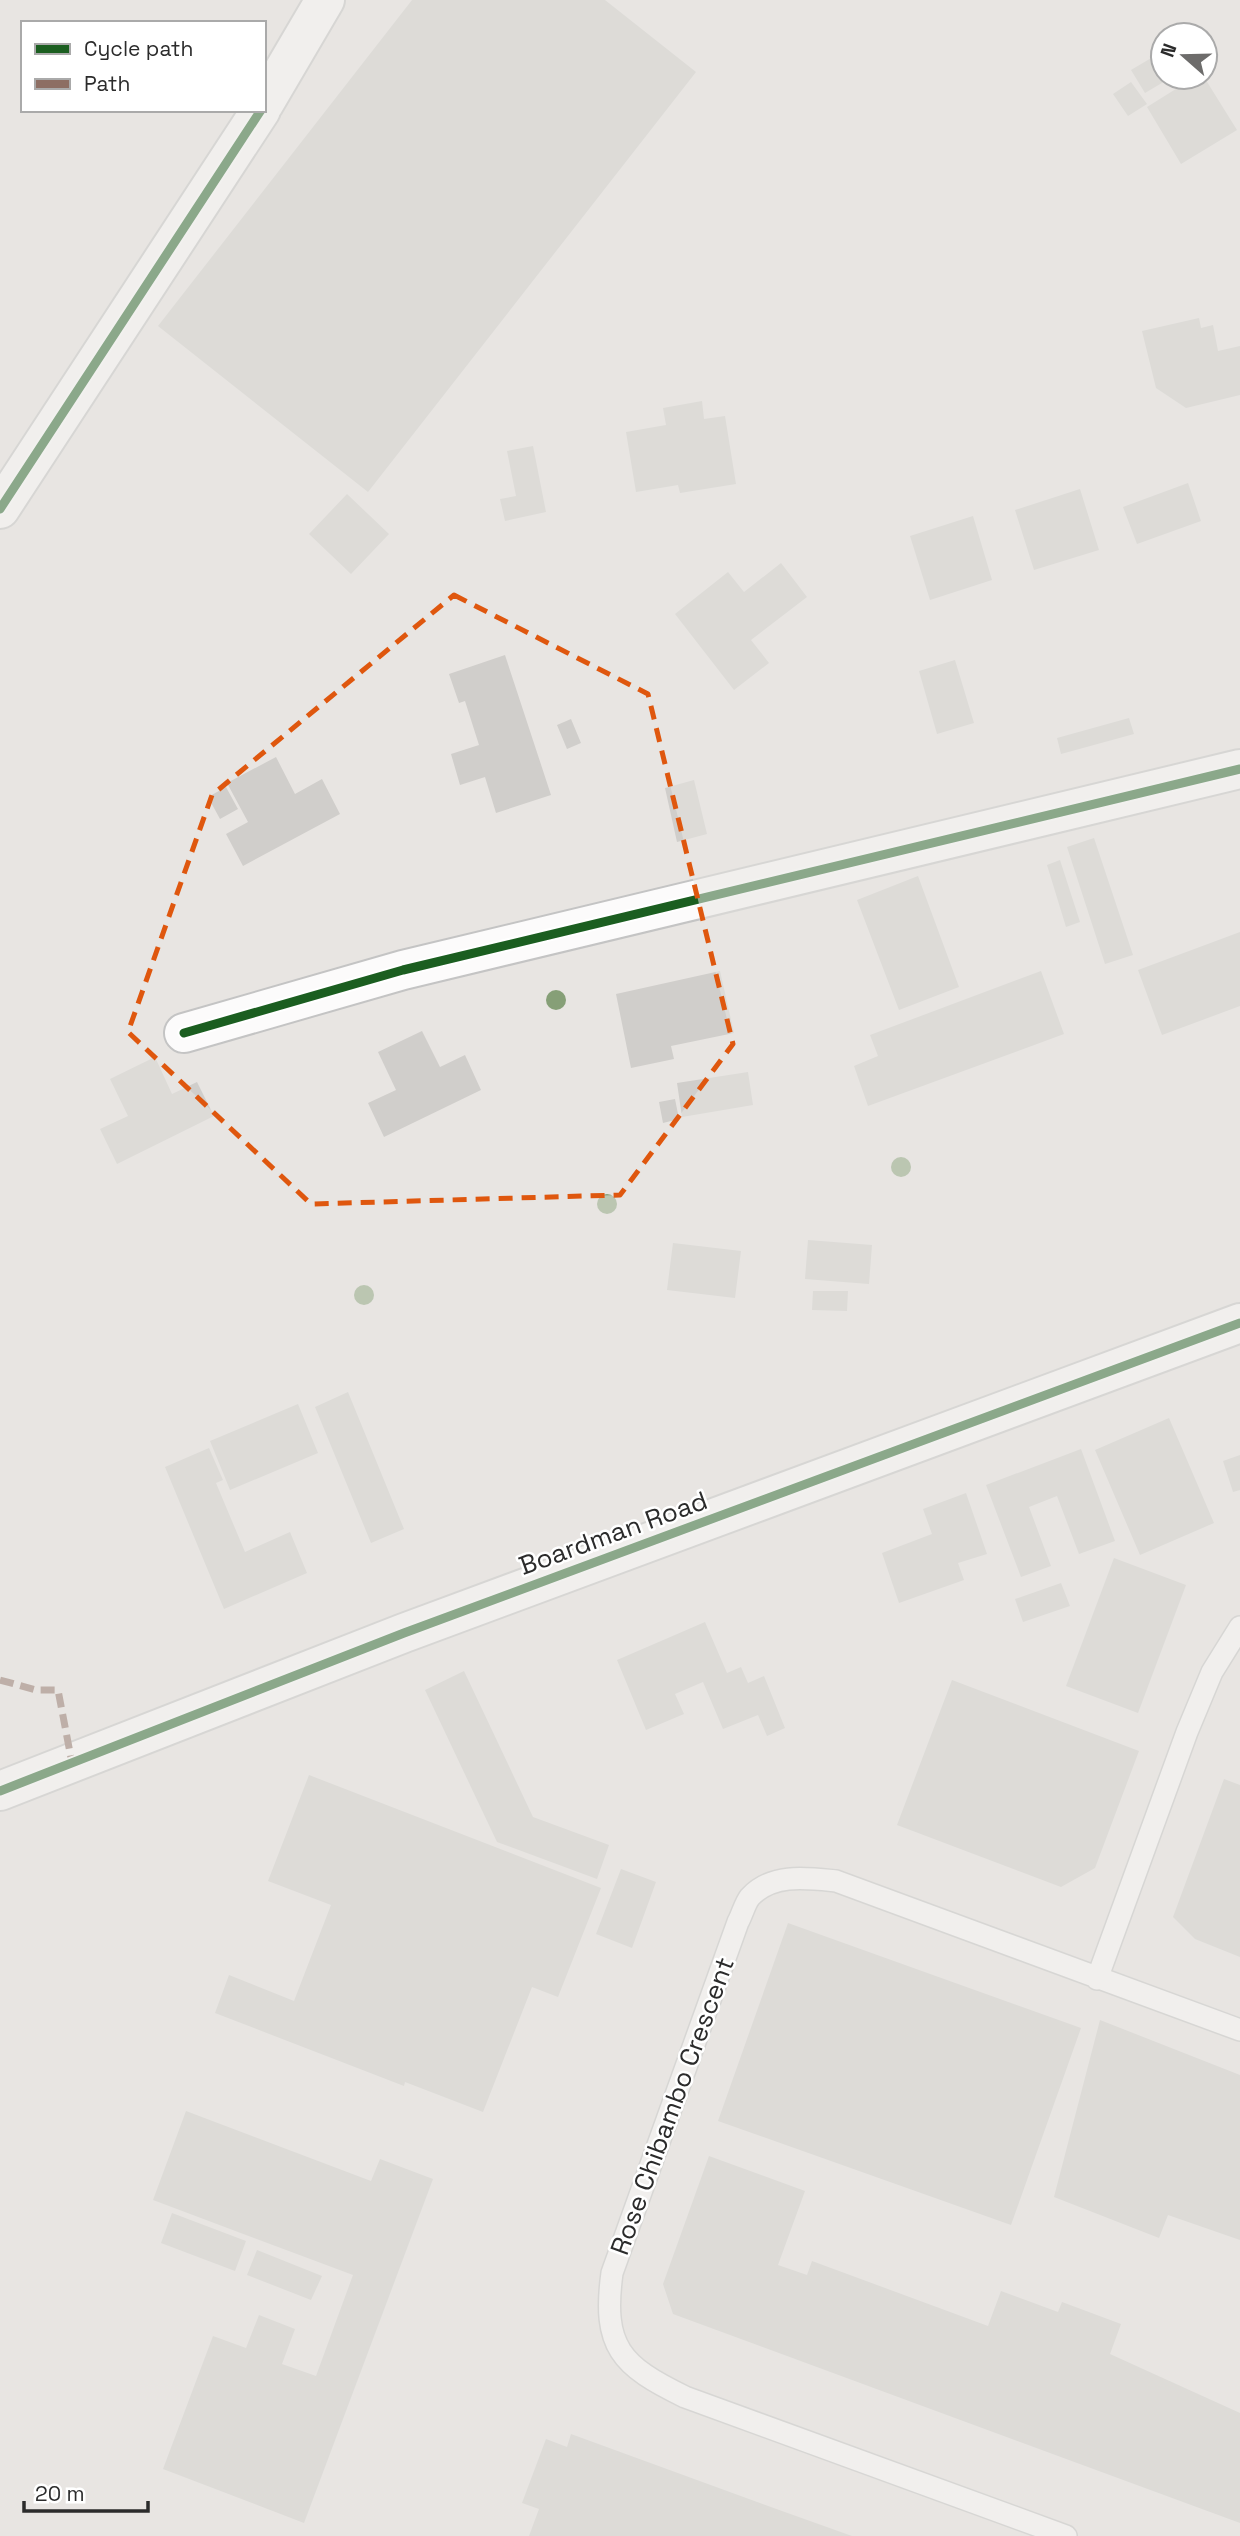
<svg xmlns="http://www.w3.org/2000/svg" width="1240" height="2536" viewBox="0 0 1240 2536" font-family="'Space Grotesk',sans-serif">
	<style>
		.building { fill: #d0cecb }
		.lines { fill: none; stroke-linecap: round; stroke-linejoin: round }
		.service-casing { stroke: #c4c4c4; stroke-width: 24 }
		.minor-casing { stroke: #c4c4c4; stroke-width: 42 }
		.service { stroke: #fcfbfb; stroke-width: 21 }
		.minor { stroke: #fcfbfb; stroke-width: 38 }
		.quiet { stroke: #8d6e63; stroke-width: 7; stroke-dasharray: 14 7; stroke-linecap: butt }
		.cycleway-casing { stroke: #fff; stroke-width: 13 }
		.cycleway { stroke: #1b5e20; stroke-width: 9 }
		.tree { fill: #869f77 }
		.marked { fill: none; stroke: #df570e; stroke-width: 5; stroke-dasharray: 14 9; stroke-linejoin: round }
		.labels { text-anchor: middle; stroke-width: 5; stroke-linejoin: round; paint-order: stroke }
		.street-label { font-size: 26px; fill: #2b2b2b; stroke: #fff }
	</style>
	<rect width="100%" height="100%" fill="#e8e5e2"/>
	<path class="building" d="M 412,0 L 605,0 L 696,72 L 368,492 L 158,326 Z
		M 1163,51 L 1163,77 L 1172,77 L 1145,93 L 1131,70 Z
		M 1195,77 L 1204,77 L 1237,130 L 1181,164 L 1147,107 Z
		M 1131,82 L 1147,104 L 1128,116 L 1113,94 Z
		M 1199,318 L 1201,328 L 1213,325 L 1218,351 L 1240,346 L 1240,395 L 1186,408 L 1156,388 L 1142,331 Z
		M 702,401 L 704,419 L 725,416 L 736,484 L 680,493 L 678,485 L 636,492 L 626,432 L 666,425 L 663,408 Z
		M 533,446 L 546,512 L 505,521 L 500,499 L 516,496 L 507,451 Z
		M 1188,483 L 1201,521 L 1137,544 L 1123,507 Z
		M 1080,489 L 1099,550 L 1034,570 L 1015,510 Z
		M 347,494 L 389,534 L 351,574 L 309,534 Z
		M 973,516 L 992,580 L 930,600 L 910,536 Z
		M 781,563 L 807,597 L 751,640 L 769,663 L 734,690 L 675,614 L 728,572 L 744,592 Z
		M 505,655 L 551,795 L 496,813 L 485,777 L 460,785 L 451,754 L 479,745 L 465,701 L 459,703 L 449,674 Z
		M 955,660 L 974,723 L 937,734 L 919,671 Z
		M 1129,718 L 1134,734 L 1061,754 L 1057,738 Z
		M 571,719 L 581,743 L 567,749 L 557,725 Z
		M 276,757 L 295,794 L 322,779 L 340,814 L 243,866 L 226,834 L 248,822 L 227,783 Z
		M 694,780 L 707,834 L 677,842 L 665,788 Z
		M 226,787 L 238,809 L 220,819 L 208,797 Z
		M 1094,838 L 1133,955 L 1105,964 L 1067,847 Z
		M 1060,860 L 1080,922 L 1066,927 L 1047,865 Z
		M 918,876 L 959,987 L 899,1010 L 857,900 Z
		M 1240,932 L 1240,1006 L 1162,1035 L 1138,970 Z
		M 720,971 L 734,1033 L 671,1046 L 674,1059 L 631,1068 L 616,994 Z
		M 1041,971 L 1064,1034 L 868,1106 L 854,1066 L 878,1056 L 870,1035 Z
		M 422,1031 L 440,1067 L 465,1055 L 481,1090 L 384,1137 L 368,1103 L 396,1090 L 378,1052 Z
		M 155,1057 L 172,1094 L 197,1082 L 214,1116 L 117,1164 L 100,1129 L 128,1116 L 110,1079 Z
		M 748,1072 L 753,1105 L 682,1117 L 677,1083 Z
		M 675,1099 L 679,1119 L 663,1123 L 659,1102 Z
		M 808,1240 L 872,1245 L 869,1284 L 805,1279 Z
		M 673,1243 L 741,1251 L 735,1298 L 667,1290 Z
		M 813,1291 L 848,1291 L 847,1311 L 812,1310 Z
		M 348,1392 L 404,1529 L 371,1543 L 315,1407 Z
		M 298,1404 L 318,1453 L 230,1490 L 210,1441 Z
		M 1169,1418 L 1214,1523 L 1140,1555 L 1095,1450 Z
		M 209,1448 L 223,1480 L 216,1483 L 245,1552 L 290,1532 L 307,1573 L 224,1609 L 165,1467 Z
		M 1081,1449 L 1115,1541 L 1079,1554 L 1057,1496 L 1029,1507 L 1051,1566 L 1021,1577 L 986,1485 Z
		M 1240,1455 L 1240,1490 L 1233,1492 L 1223,1461 Z
		M 966,1493 L 987,1554 L 958,1563 L 964,1580 L 899,1603 L 882,1553 L 932,1534 L 923,1509 Z
		M 1114,1558 L 1186,1585 L 1138,1713 L 1066,1686 Z
		M 1061,1583 L 1070,1606 L 1023,1622 L 1015,1599 Z
		M 705,1622 L 727,1673 L 741,1667 L 748,1683 L 764,1676 L 785,1728 L 767,1736 L 758,1715 L 723,1729 L 703,1682 L 675,1694 L 684,1714 L 646,1730 L 617,1660 Z
		M 464,1671 L 533,1817 L 609,1845 L 597,1879 L 497,1842 L 425,1690 Z
		M 952,1680 L 1139,1751 L 1095,1868 L 1061,1887 L 897,1825 Z
		M 309,1775 L 601,1888 L 558,1997 L 532,1987 L 483,2112 L 405,2082 L 404,2086 L 215,2013 L 229,1975 L 294,2001 L 331,1905 L 268,1881 Z
		M 1224,1779 L 1240,1785 L 1240,1957 L 1195,1939 L 1173,1917 Z
		M 621,1869 L 656,1882 L 632,1948 L 596,1934 Z
		M 788,1923 L 1081,2028 L 1011,2225 L 718,2121 Z
		M 1100,2020 L 1240,2075 L 1240,2240 L 1168,2215 L 1159,2238 L 1054,2197 Z
		M 186,2111 L 371,2181 L 380,2159 L 433,2179 L 304,2523 L 163,2469 L 213,2336 L 246,2348 L 259,2315 L 295,2329 L 282,2364 L 316,2376 L 353,2275 L 153,2200 Z
		M 709,2156 L 805,2191 L 778,2265 L 807,2275 L 812,2261 L 988,2326 L 1001,2291 L 1058,2312 L 1062,2302 L 1121,2324 L 1110,2354 L 1240,2413 L 1240,2523 L 673,2314 L 663,2284 Z
		M 172,2213 L 246,2241 L 235,2271 L 161,2243 Z
		M 257,2250 L 322,2276 L 311,2300 L 247,2275 Z
		M 571,2434 L 782,2511 L 852,2536 L 529,2536 L 539,2509 L 522,2503 L 546,2439 L 567,2447 Z"/>
	<g class="lines">
		<g class="service-casing">
			<path id="service" d="M 1097,1979 L 1187,1732 L 1212,1672 L 1240,1627
				M 1066,2536 L 685,2397 C 621,2366 602,2347 612,2273 L 738,1922 C 742,1915 745,1903 750,1897 C 772,1873 807,1878 836,1881 L 1240,2030"/>
		</g>
		<g class="minor-casing">
			<path id="minor" d="M 264,104 L 325,0
				M 0,509 L 261,110
				M 184,1033 L 403,970 L 1240,769
				M 0,1791 L 404,1633 L 1240,1323"/>
		</g>
		<use href="#service" class="service"/>
		<use href="#minor" class="minor"/>
		<path class="quiet" d="M 0,1680 L 36,1690 L 58,1690 L 72,1763"/>
		<g class="cycleway-casing">
			<path id="cycleway" d="M 0,509 L 261,110
				M 184,1033 L 403,970 L 1240,769
				M 0,1791 L 404,1633 L 1240,1323"/>
		</g>
		<use href="#cycleway" class="cycleway"/>
	</g>
	<g class="tree">
		<circle cx="556" cy="1000" r="10"/>
		<circle cx="901" cy="1167" r="10"/>
		<circle cx="607" cy="1204" r="10"/>
		<circle cx="364" cy="1295" r="10"/>
	</g>
	<path d="M0 0H1240V2536H0ZM 454,595 L 648,694 L 733,1044 L 620,1195 L 311,1204 L 128,1032 L 212,795 Z" fill="#e8e5e2" fill-opacity=".55" fill-rule="evenodd"/>
	<path class="marked" d="M 454,595 L 648,694 L 733,1044 L 620,1195 L 311,1204 L 128,1032 L 212,795 Z"/>
	<g class="labels">
		<g class="street-label">
			<text transform="translate(613 1533) rotate(-20)" y="9">Boardman Road</text>
			<text transform="translate(672 2106) rotate(-70)" y="9">Rose Chibambo Crescent</text>
		</g>
	</g>
	<rect x="21" y="21" width="245" height="91" fill="#ffffff" stroke="#aaaaaa" stroke-width="2"/>
	<rect x="35" y="44" width="35" height="10" fill="#1b5e20" stroke="#aaaaaa" stroke-width="2"/>
	<text x="84" y="56" font-size="21" fill="#2b2b2b">Cycle path</text>
	<rect x="35" y="79" width="35" height="10" fill="#8d6e63" stroke="#aaaaaa" stroke-width="2"/>
	<text x="84" y="91" font-size="21" fill="#2b2b2b">Path</text>
	<g transform="translate(1184 56) rotate(290)"><circle r="33" fill="#ffffff" stroke="#aaaaaa" stroke-width="2"/>
	<path d="M0-5L12 26L0 18L-12 26Z" fill="#6d6c6b"/>
	<text y="-10" font-size="19" font-weight="bold" text-anchor="middle" fill="#2b2b2b">N</text>
	</g>
	<path d="M24 2501v10h124v-10" fill="none" stroke="#2b2b2b" stroke-width="3.5"/>
	<text x="35" y="2501" font-size="21" fill="#2b2b2b" stroke="#ffffff" stroke-width="5" paint-order="stroke">20 m</text>
</svg>
